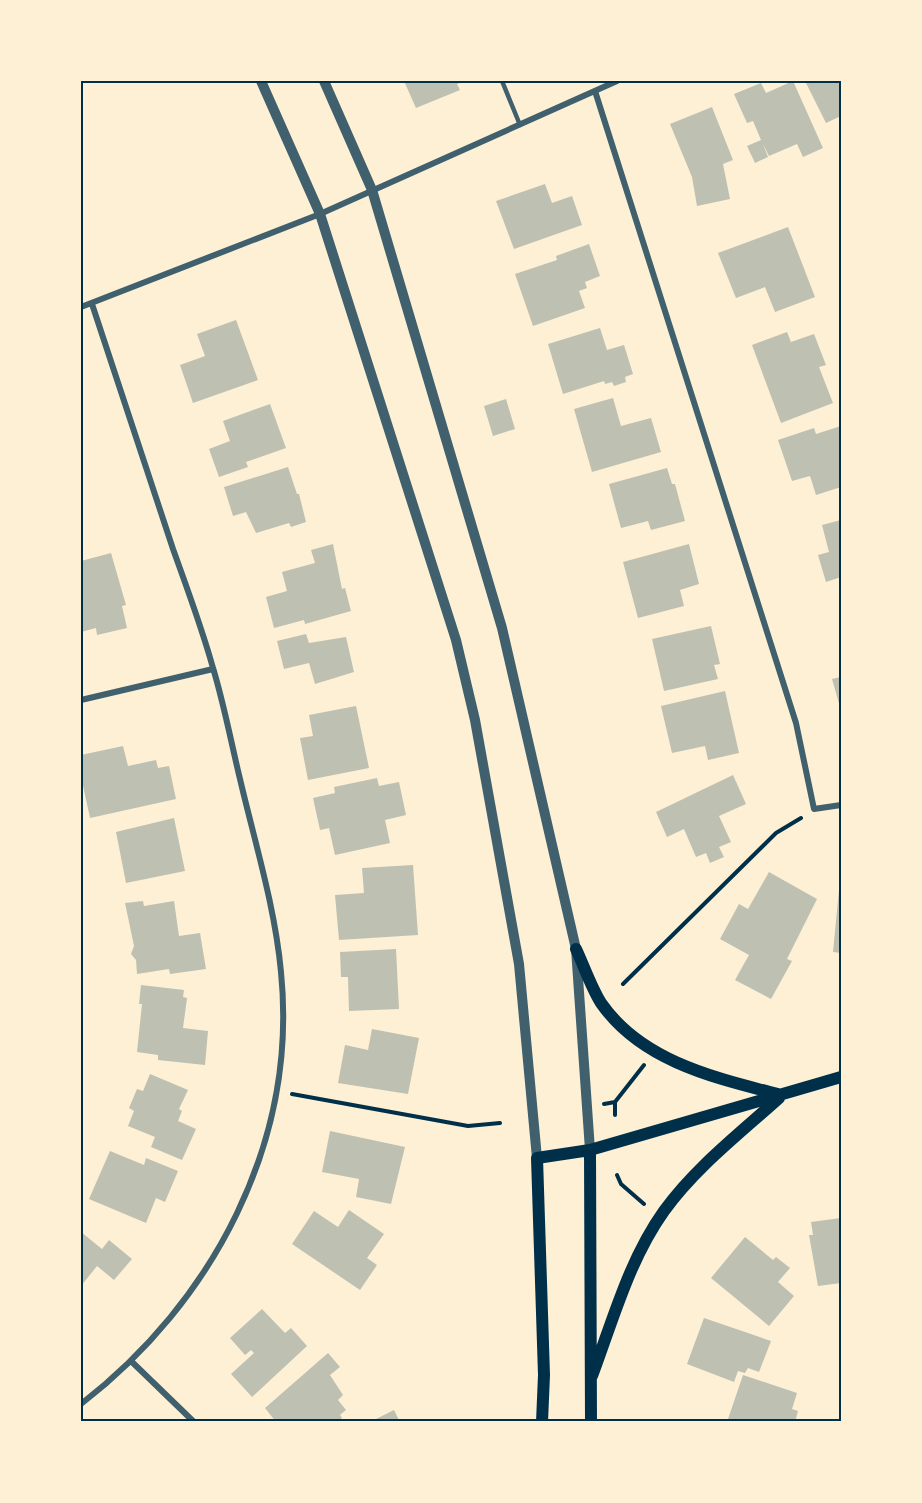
<svg xmlns="http://www.w3.org/2000/svg" width="922" height="1503" viewBox="0 0 922 1503" font-family="'Libre Baskerville',serif">
	<style>
		.building { fill: #bec0b2 }
		.lines { fill: none; stroke-linecap: round; stroke-linejoin: round }
		.path { stroke: #003049; stroke-width: 4 }
		.service { stroke: #3f606c; stroke-width: 4.5 }
		.minor { stroke: #3f606c; stroke-width: 6 }
		.tertiary { stroke: #3f606c; stroke-width: 10 }
		.secondary { stroke: #003049; stroke-width: 12 }
		.neatline { fill: none; stroke: #003049; stroke-width: 2 }
	</style>
	<rect width="100%" height="100%" fill="#fdf0d5"/>
	<path class="building" d="M 404,81 L 465,81 L 457,84 L 460,90 L 416,108 Z
		M 793,81 L 823,148 L 803,157 L 797,144 L 769,156 L 763,144 L 768,157 L 755,163 L 747,146 L 761,140 L 753,121 L 747,123 L 734,94 L 761,83 L 766,93 Z
		M 805,81 L 841,81 L 841,116 L 826,123 Z
		M 712,107 L 733,160 L 723,164 L 730,199 L 697,206 L 692,177 L 670,124 Z
		M 545,184 L 552,203 L 572,196 L 582,225 L 514,249 L 496,201 Z
		M 788,227 L 815,297 L 775,312 L 765,287 L 736,298 L 718,253 Z
		M 589,244 L 600,276 L 585,282 L 587,288 L 579,291 L 585,308 L 533,326 L 515,274 L 557,260 L 556,256 Z
		M 236,320 L 258,380 L 193,403 L 180,365 L 205,356 L 197,334 Z
		M 600,328 L 607,350 L 624,345 L 633,374 L 625,377 L 626,382 L 614,386 L 612,382 L 605,384 L 604,381 L 563,394 L 548,344 Z
		M 787,332 L 791,342 L 814,334 L 826,365 L 819,367 L 833,403 L 781,423 L 752,345 Z
		M 613,398 L 621,426 L 651,418 L 661,452 L 592,472 L 574,409 Z
		M 506,399 L 515,429 L 493,436 L 484,406 Z
		M 270,404 L 286,448 L 246,462 L 248,467 L 219,477 L 209,449 L 230,441 L 223,421 Z
		M 841,426 L 841,487 L 816,495 L 810,476 L 792,481 L 778,440 L 814,428 L 816,434 Z
		M 288,467 L 297,494 L 299,494 L 306,522 L 291,527 L 289,523 L 256,533 L 246,512 L 233,516 L 224,487 Z
		M 667,468 L 672,484 L 675,484 L 685,521 L 651,530 L 648,521 L 621,528 L 609,484 Z
		M 841,520 L 841,577 L 826,582 L 818,555 L 829,552 L 822,525 Z
		M 333,544 L 342,589 L 345,588 L 351,611 L 305,624 L 304,620 L 274,628 L 266,597 L 287,591 L 282,572 L 315,563 L 311,550 Z
		M 689,544 L 699,584 L 680,590 L 684,606 L 638,618 L 623,562 Z
		M 111,553 L 126,605 L 122,606 L 127,628 L 97,635 L 96,628 L 81,632 L 81,561 Z
		M 711,626 L 720,664 L 714,665 L 718,679 L 664,691 L 652,639 Z
		M 306,634 L 309,643 L 346,637 L 354,672 L 315,684 L 309,663 L 284,669 L 277,641 Z
		M 841,677 L 841,707 L 840,707 L 832,679 Z
		M 725,691 L 739,753 L 708,760 L 705,746 L 672,753 L 661,706 Z
		M 356,706 L 369,768 L 308,780 L 300,738 L 313,736 L 309,715 Z
		M 123,746 L 128,766 L 156,760 L 158,768 L 169,766 L 176,799 L 90,818 L 81,776 L 81,755 Z
		M 733,775 L 746,804 L 719,816 L 731,842 L 719,847 L 724,857 L 710,863 L 706,853 L 696,857 L 684,829 L 667,837 L 656,812 Z
		M 377,778 L 379,786 L 399,782 L 406,815 L 385,820 L 390,843 L 335,855 L 329,828 L 320,830 L 313,798 L 335,793 L 334,787 Z
		M 174,818 L 185,871 L 126,883 L 116,832 Z
		M 413,865 L 418,935 L 339,940 L 335,895 L 364,893 L 362,868 Z
		M 769,872 L 817,899 L 787,959 L 792,961 L 771,999 L 735,980 L 749,955 L 720,939 L 739,904 L 748,909 Z
		M 839,890 L 841,890 L 841,953 L 833,952 Z
		M 143,901 L 144,906 L 174,901 L 179,936 L 200,933 L 206,969 L 170,974 L 169,969 L 137,974 L 136,960 L 131,954 L 134,946 L 125,903 Z
		M 396,949 L 399,1009 L 349,1011 L 348,977 L 341,977 L 340,952 Z
		M 141,985 L 184,990 L 183,997 L 187,998 L 183,1028 L 208,1031 L 205,1065 L 158,1060 L 158,1055 L 137,1052 L 142,1004 L 139,1004 Z
		M 372,1029 L 419,1038 L 408,1094 L 338,1083 L 345,1045 L 368,1050 Z
		M 150,1074 L 188,1090 L 179,1109 L 182,1111 L 178,1121 L 196,1129 L 182,1160 L 151,1147 L 155,1137 L 128,1126 L 134,1111 L 129,1108 L 137,1089 L 143,1091 Z
		M 330,1131 L 405,1147 L 391,1204 L 356,1197 L 359,1179 L 322,1172 Z
		M 110,1151 L 144,1165 L 146,1158 L 178,1171 L 165,1202 L 156,1198 L 146,1223 L 89,1199 Z
		M 349,1210 L 384,1234 L 367,1258 L 377,1265 L 360,1290 L 292,1244 L 314,1211 L 338,1227 Z
		M 841,1218 L 841,1283 L 818,1286 L 809,1235 L 813,1235 L 811,1222 Z
		M 81,1232 L 102,1249 L 109,1240 L 132,1259 L 114,1280 L 97,1266 L 81,1286 Z
		M 745,1237 L 773,1260 L 776,1257 L 790,1268 L 778,1282 L 794,1296 L 769,1326 L 711,1278 Z
		M 262,1309 L 285,1333 L 291,1328 L 307,1346 L 252,1397 L 231,1374 L 254,1353 L 251,1350 L 245,1355 L 230,1338 Z
		M 704,1318 L 771,1341 L 759,1372 L 748,1368 L 745,1373 L 738,1371 L 734,1382 L 687,1364 Z
		M 328,1353 L 340,1367 L 330,1375 L 343,1395 L 338,1400 L 346,1410 L 340,1415 L 342,1418 L 337,1422 L 276,1422 L 265,1408 Z
		M 743,1375 L 797,1393 L 792,1409 L 798,1411 L 795,1422 L 727,1422 Z
		M 394,1410 L 400,1422 L 370,1422 Z"/>
	<g class="lines">
		<path class="path" d="M 623,984 L 776,833 L 801,818
			M 292,1094 L 468,1126 L 500,1123
			M 615,1102 L 615,1115
			M 604,1104 L 615,1102 L 644,1065
			M 617,1175 L 621,1184 L 644,1204"/>
		<path class="service" d="M 502,81 L 520,125"/>
		<path class="minor" d="M 595,91 L 796,723 L 814,809 L 841,805
			M 81,307 L 320,214 L 617,81
			M 81,700 L 213,669
			M 131,1361 L 194,1422
			M 81,1404 C 213,1302 298,1142 281,972 C 275,907 255,843 240,779 C 231,742 224,704 213,668 C 202,628 187,588 173,549 C 146,467 119,386 92,304"/>
		<path class="tertiary" d="M 261,81 L 320,214 L 456,640 L 475,720 L 519,964 L 537,1158
			M 324,81 L 372,190 L 502,628 L 576,949 L 590,1150"/>
		<path class="secondary" d="M 576,949 C 584,966 591,987 601,1003 C 642,1062 716,1078 781,1095
			M 590,1150 L 591,1422
			M 592,1376 C 613,1320 629,1260 664,1211 C 695,1168 739,1134 779,1098
			M 542,1422 L 544,1375 L 537,1158 L 590,1150 L 841,1077"/>
	</g>
	<rect width="922" height="1503" fill="none" stroke="#fdf0d5" stroke-width="165"/>
	<rect x="82" y="82" width="758" height="1338" class="neatline"/>
</svg>
